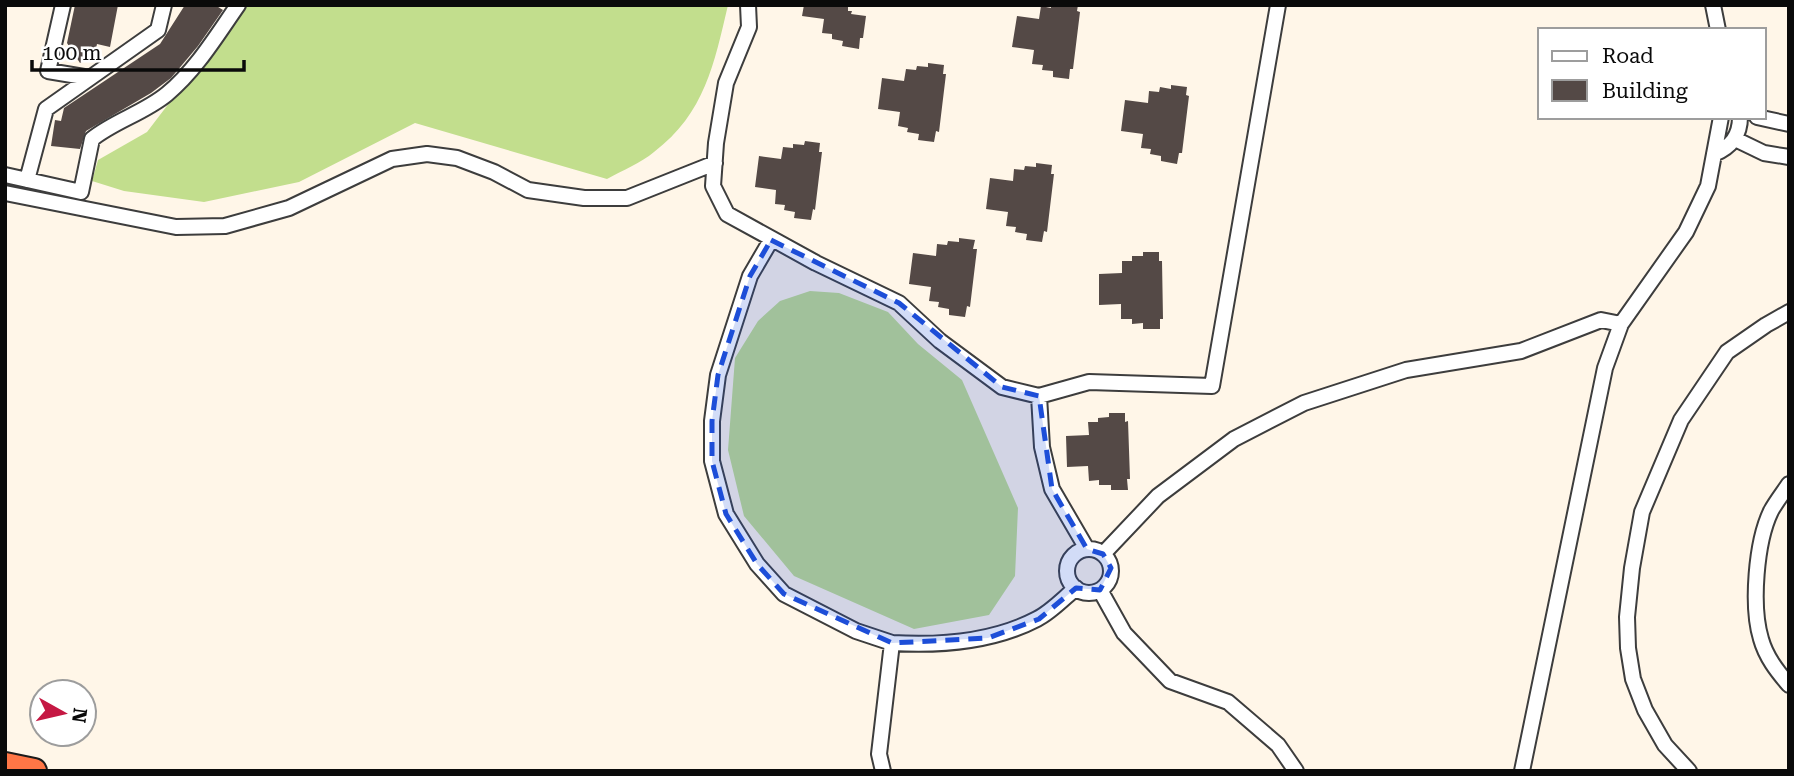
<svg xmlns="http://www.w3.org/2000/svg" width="1794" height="776" viewBox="0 0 1794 776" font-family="'Roboto Serif',serif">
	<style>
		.forest { fill: #c2de8d }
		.building { fill: #544946 }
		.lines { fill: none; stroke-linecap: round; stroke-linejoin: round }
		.street-casing { stroke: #3d3d3d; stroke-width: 18 }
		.highway-casing { stroke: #1b1b1b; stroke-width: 28 }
		.street { stroke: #fff; stroke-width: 14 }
		.highway { stroke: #ff7646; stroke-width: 24 }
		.marked { fill: #1d4ed8; fill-opacity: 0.2; stroke: #1d4ed8; stroke-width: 5; stroke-dasharray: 14 9; stroke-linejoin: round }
	</style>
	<rect width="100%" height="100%" fill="#fff6e8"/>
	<path class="forest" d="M 244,5 L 728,5 C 714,64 705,113 654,152 C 641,163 623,170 607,179 L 415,123 L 299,182 L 204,202 L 124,191 L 92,181 L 98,160 L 147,132 Z
		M 810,291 L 839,293 L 888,312 L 918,344 L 962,380 L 1018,508 L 1015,576 L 989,615 L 914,629 L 794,576 L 744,516 L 728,450 L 735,358 L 758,321 L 780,301 Z"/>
	<path class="building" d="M 75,5 L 118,5 L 110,47 L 97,44 L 95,53 L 80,63 L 67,43 Z
		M 185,5 L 215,5 L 223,10 L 198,46 L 171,78 L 151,93 L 86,131 L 80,149 L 51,146 L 55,120 L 61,121 L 64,108 L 160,44 Z
		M 804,5 L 848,5 L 848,11 L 852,11 L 851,14 L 866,16 L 863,38 L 860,38 L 859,49 L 842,46 L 843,41 L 832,39 L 832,34 L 822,33 L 824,19 L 802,16 Z
		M 1051,5 L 1078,5 L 1077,11 L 1080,12 L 1073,69 L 1070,69 L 1069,79 L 1053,77 L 1053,71 L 1042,70 L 1043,65 L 1032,64 L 1034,50 L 1012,47 L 1017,16 L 1039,19 L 1041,6 L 1051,8 Z
		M 928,63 L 944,65 L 943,74 L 946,74 L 939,132 L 936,131 L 934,142 L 918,140 L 919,134 L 907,132 L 908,128 L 898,126 L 900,112 L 878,109 L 882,78 L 904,81 L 906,69 L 916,70 L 917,66 L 928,67 Z
		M 1171,85 L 1187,87 L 1186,95 L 1189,96 L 1182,153 L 1179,153 L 1177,164 L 1161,161 L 1161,156 L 1150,154 L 1151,149 L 1141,148 L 1143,134 L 1121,131 L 1125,100 L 1148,103 L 1149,91 L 1159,92 L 1160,87 L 1171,89 Z
		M 805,141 L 820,143 L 819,152 L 822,152 L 815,210 L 813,209 L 811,220 L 794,218 L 795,212 L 784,210 L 785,205 L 775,204 L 776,190 L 755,187 L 759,156 L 781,159 L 783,147 L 793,148 L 793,144 L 804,145 Z
		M 1036,163 L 1052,165 L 1051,174 L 1054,174 L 1047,232 L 1044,231 L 1042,242 L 1026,240 L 1027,234 L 1015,232 L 1016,227 L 1006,226 L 1008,212 L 986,209 L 990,178 L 1013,181 L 1014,169 L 1024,170 L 1025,166 L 1036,167 Z
		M 959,238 L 975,240 L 973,249 L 977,249 L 970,307 L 967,306 L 965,317 L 949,315 L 949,309 L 938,307 L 939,302 L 929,301 L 931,287 L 909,284 L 913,253 L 936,256 L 937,244 L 947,245 L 948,241 L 959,242 Z
		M 1143,252 L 1159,252 L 1159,261 L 1162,261 L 1163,319 L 1160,319 L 1160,329 L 1143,329 L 1143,323 L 1132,324 L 1132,319 L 1121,319 L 1121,304 L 1099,305 L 1099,274 L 1122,273 L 1122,261 L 1132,261 L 1132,256 L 1143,256 Z
		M 1109,413 L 1125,413 L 1125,422 L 1128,421 L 1130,479 L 1127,479 L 1128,490 L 1111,490 L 1111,485 L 1099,485 L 1099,480 L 1089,481 L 1088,466 L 1067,467 L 1066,436 L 1089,435 L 1088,422 L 1098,422 L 1098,418 L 1109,417 Z"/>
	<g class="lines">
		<g class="street-casing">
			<path id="street" d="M 63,5 L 48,71 L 90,78
				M 748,5 L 749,27 L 726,83 L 716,143 L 713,186 L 727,214 L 816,263 L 899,303 L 940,341 L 1002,387 L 1039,396 L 1089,382 L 1212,386 L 1278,5
				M 1713,5 L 1718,30
				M 1757,117 L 1789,124
				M 1735,139 L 1764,153 L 1789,157
				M 1714,154 C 1731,147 1740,136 1740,117
				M 5,175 L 81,192 L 92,139 C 114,121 144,113 167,94 C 196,70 217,35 238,5
				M 27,180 L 46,109 L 158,30 L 164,5
				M 5,193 L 176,227 L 225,226 L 289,208 L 392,159 L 427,154 L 457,158 L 494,172 L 528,190 L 584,198 L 627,198 L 715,163
				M 771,240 L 750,276 L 718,375 L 712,421 L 712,461 L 726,514 L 757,564 L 784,594 L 856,631 L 892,643
				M 1039,396 L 1042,447 L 1052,489 L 1087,549
				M 1789,484 C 1783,493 1776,502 1771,511 C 1756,542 1751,606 1761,639 C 1766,657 1777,671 1789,685
				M1067 571a22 22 0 1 1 44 0a22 22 0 1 1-44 0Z
				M 1103,554 L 1158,496 L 1234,439 L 1304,403 L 1406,370 L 1521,351 L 1601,320 L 1621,324
				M 1100,590 L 1124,633 L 1170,681 L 1228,702 L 1278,745 L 1296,771
				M 883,771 L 879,754 L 892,643 C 942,646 993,642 1037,619 C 1051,612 1064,598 1076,588
				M 1522,771 L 1605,368 L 1621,324 L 1686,232 L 1708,186 L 1721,117
				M 1689,771 L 1665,745 L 1645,710 L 1633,679 L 1628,648 L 1627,617 L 1632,568 L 1642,512 L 1681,420 L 1727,352 L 1766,325 L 1789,312"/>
		</g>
		<g class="highway-casing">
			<path id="highway" d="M 5,765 L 34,771"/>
		</g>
		<use href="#street" class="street"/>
		<use href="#highway" class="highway"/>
	</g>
	<path class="marked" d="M 771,240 L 899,303 L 1002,387 L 1039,396 L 1052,489 L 1087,549 L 1103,554 L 1111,568 L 1100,590 L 1076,588 L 1039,619 L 988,638 L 892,643 L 784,594 L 757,564 L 726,514 L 712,461 L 712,421 L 718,375 L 750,276 Z"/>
	<rect width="1794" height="776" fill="none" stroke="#0a0a0a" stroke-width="14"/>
	<rect x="1538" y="28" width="228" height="91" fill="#ffffff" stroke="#9d9d9d" stroke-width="2"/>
	<rect x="1552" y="51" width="35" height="10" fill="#ffffff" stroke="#9d9d9d" stroke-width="2"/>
	<text x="1602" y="63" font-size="21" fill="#0a0a0a">Road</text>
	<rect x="1552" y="80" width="35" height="21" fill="#544946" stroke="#9d9d9d" stroke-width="2"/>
	<text x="1602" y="98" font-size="21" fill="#0a0a0a">Building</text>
	<g transform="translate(63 713) rotate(98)"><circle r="33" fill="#ffffff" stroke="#9d9d9d" stroke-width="2"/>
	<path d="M0-5L12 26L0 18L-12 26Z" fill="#c51843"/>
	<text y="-10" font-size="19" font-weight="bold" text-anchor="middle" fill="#0a0a0a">N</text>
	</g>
	<path d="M32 60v10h212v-10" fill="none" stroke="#0a0a0a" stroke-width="3.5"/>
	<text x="42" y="60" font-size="21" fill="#0a0a0a" stroke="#ffffff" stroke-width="5" paint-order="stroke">100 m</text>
</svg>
